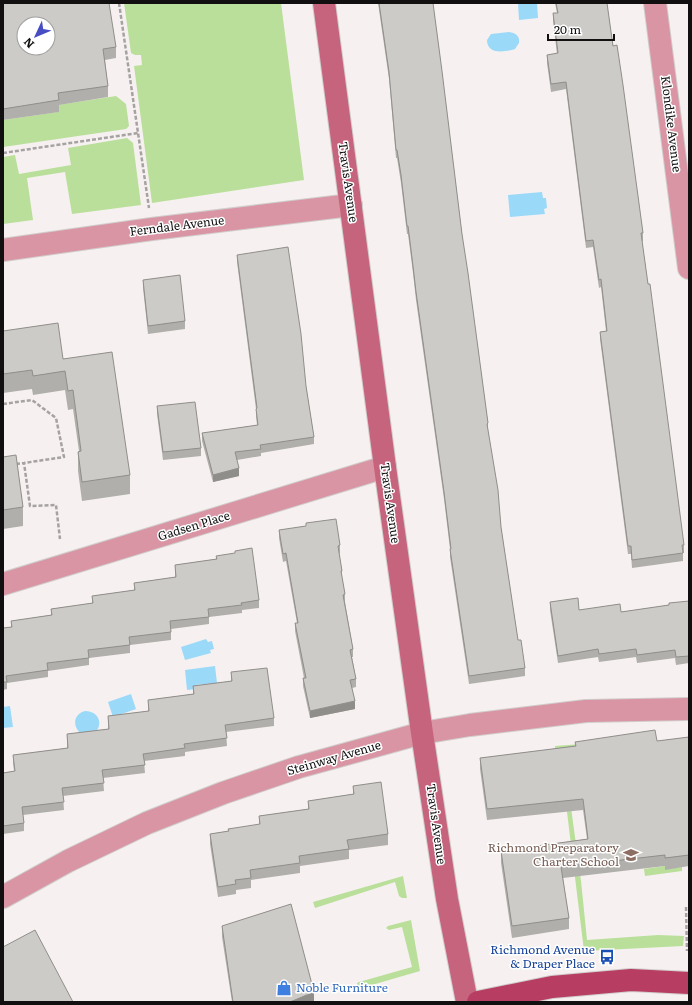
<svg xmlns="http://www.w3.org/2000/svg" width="692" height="1005" viewBox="0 0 692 1005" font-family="Literata,serif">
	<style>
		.green { fill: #b9df9a }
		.water { fill: #9bd9f9 }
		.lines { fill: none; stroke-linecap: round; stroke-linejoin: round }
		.street-casing { stroke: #d1cdcc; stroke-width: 24 }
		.secondary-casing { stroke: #d1cdcc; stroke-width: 24 }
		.primary-casing { stroke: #d1cdcc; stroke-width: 24 }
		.path { stroke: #a6a2a2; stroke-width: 2.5; stroke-dasharray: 4 2; stroke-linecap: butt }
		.street { stroke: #d995a3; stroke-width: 22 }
		.secondary { stroke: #c7647d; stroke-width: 22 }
		.primary { stroke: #b73d62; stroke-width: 22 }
		.wall { fill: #b0afab }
		.shaded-wall { fill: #908e8b }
		.building { fill: #cdcbc7; stroke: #908e8b; fill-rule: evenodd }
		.labels { text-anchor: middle; stroke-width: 3; stroke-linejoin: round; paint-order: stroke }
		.street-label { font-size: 12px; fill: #110f0f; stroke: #fff }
		.education-label { font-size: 12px; fill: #785e54; stroke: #fff; text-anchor: end }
		.transit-label { font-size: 12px; fill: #164399; stroke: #fff; text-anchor: end }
		.shop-label { font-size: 12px; fill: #366cbe; stroke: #fff; text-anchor: start }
	</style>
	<rect width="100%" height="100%" fill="#f6f1f0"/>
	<path class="green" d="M 124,3 L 281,3 L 304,180 L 152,203 L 134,66 L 142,65 L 141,55 L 135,55 L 131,53 Z
		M 116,96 L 126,104 L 129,126 L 126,129 L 3,147 L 3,120 L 58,112 L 58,105 Z
		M 127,138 L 133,143 L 141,205 L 72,214 L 65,172 L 27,178 L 33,220 L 3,224 L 3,157 L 15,155 L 19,174 L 71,165 L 68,148 Z
		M 581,744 L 564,756 L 581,881 L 587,940 L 658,935 L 684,936 L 683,946 L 584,951 L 561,763 L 556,763 L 555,746 Z
		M 665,866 L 665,869 L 682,867 L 682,871 L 645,876 L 644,869 Z
		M 403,876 L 407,898 L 402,898 L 399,896 L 395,882 L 315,908 L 313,902 Z
		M 411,920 L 420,971 L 358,989 L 357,983 L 359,982 L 412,967 L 402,927 L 389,930 L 386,928 L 388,926 Z"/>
	<path class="water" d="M 518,3 L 537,3 L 538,18 L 519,20 Z
		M 509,32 C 516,33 520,36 519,43 L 515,49 C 505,52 487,55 487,40 L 491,34 Z
		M 542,192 L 543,198 L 546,198 L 547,208 L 544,209 L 545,214 L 510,217 L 508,195 Z
		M 206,639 L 208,642 L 212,641 L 214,649 L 210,650 L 211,653 L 185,660 L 181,647 Z
		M 215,666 L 217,683 L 195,685 L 196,689 L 187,690 L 185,670 Z
		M 131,694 L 136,709 L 113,717 L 108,702 Z
		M 10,706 L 13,727 L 3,728 L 3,707 Z
		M 85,711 C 98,711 104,723 95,733 L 80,733 C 72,725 74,714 85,711 Z"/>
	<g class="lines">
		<g class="street-casing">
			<path id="street" d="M 655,3 L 689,268
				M 3,250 L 152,229 L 351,205
				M 3,584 L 385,467
				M 3,897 L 68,861 L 147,823 L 223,793 L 299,767 L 422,733 L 470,725 L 586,711 L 689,709"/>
		</g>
		<g class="secondary-casing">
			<path id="secondary" d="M 324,3 L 385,467 L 422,733 L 447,899 L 467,1002"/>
		</g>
		<g class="primary-casing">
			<path id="primary" d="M 478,1002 L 552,987 L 631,980 L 689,983"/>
		</g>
		<path class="path" d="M 119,3 L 149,208
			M 3,153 L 138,133
			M 3,404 L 32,400 L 56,418 L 64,457 L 24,463
			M 16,464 L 24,463 L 30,506 L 56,505 L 60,539
			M 686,907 L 687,951"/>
		<use href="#street" class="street"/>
		<use href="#secondary" class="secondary"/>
		<use href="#primary" class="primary"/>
	</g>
	<path class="wall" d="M 3,3 L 116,47 L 116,58 L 105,60 L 108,86 L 108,97 L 59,105 L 59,112 L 3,120 Z
		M 378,3 L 433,3 L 462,234 L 488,423 L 488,431 L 501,527 L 518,640 L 525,668 L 525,676 L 469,684 L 450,557 L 450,549 L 444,499 L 416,300 L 413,273 L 408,234 L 407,234 L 401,183 L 397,158 L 396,158 L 389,79 Z
		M 555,3 L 609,3 L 607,3 L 613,46 L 643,233 L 643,241 L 642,241 L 684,545 L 684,553 L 683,553 L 683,561 L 632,568 L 631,554 L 628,554 L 600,339 L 600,332 L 606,331 L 601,287 L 599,288 L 593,247 L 586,248 L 566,89 L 551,92 L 547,63 L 547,55 L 557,54 L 553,21 L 553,13 L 557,13 Z
		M 237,255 L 306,386 L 314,437 L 314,444 L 261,453 L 261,456 L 237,460 L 239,476 L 213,482 L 202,441 L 202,433 L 257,425 L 256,416 L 256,409 L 237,262 Z
		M 143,280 L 185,321 L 185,329 L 148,334 L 143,288 Z
		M 3,331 L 63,359 L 130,475 L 130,494 L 82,501 L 78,471 L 78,452 L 79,451 L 73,409 L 68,410 L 65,390 L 33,395 L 32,389 L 3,393 Z
		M 157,406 L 201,448 L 201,456 L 163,460 L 157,414 Z
		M 3,457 L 23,507 L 23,526 L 3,529 Z
		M 279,530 L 340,545 L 340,553 L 339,553 L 342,571 L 342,578 L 345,594 L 345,602 L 353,649 L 353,657 L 352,657 L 356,679 L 356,687 L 352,688 L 355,709 L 310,718 L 303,686 L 303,678 L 304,678 L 295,631 L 295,623 L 297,623 L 286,561 L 283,562 L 279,538 Z
		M 216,556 L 259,600 L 259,608 L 242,610 L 242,613 L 209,617 L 209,624 L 171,629 L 171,640 L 130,645 L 130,653 L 89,658 L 89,665 L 48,671 L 48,677 L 7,683 L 7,689 L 3,690 L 3,628 L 11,627 L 11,621 L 51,615 L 51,609 L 92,603 L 92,596 L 134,590 L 134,583 L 175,577 L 175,565 L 216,559 Z
		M 689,601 L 689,663 L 676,665 L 675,658 L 637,663 L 636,657 L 599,662 L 598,657 L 558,663 L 550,610 L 550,602 L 579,610 L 621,612 L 669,605 Z
		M 231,672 L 274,718 L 274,726 L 226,732 L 227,746 L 185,752 L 185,756 L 144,761 L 145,773 L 103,778 L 104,791 L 63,796 L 64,810 L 23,815 L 24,823 L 24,831 L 3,834 L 3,773 L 14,771 L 13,763 L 13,755 L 67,748 L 67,734 L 108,729 L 108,716 L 148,711 L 148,700 L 193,694 L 193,686 L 231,681 Z
		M 689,737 L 689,866 L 665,870 L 665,866 L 563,878 L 569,918 L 569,929 L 512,938 L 501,863 L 501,851 L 587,839 L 583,810 L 487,820 L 480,769 L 480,758 L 575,746 L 575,742 L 657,741 Z
		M 353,786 L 388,834 L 388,845 L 349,850 L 349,859 L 300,866 L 300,873 L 251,880 L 251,888 L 236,890 L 236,894 L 218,897 L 210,844 L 210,834 L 228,831 L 228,829 L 259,825 L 259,816 L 308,809 L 308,801 L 353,794 Z
		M 222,926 L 314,1002 L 232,1002 L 222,937 Z"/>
	<path class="shaded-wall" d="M 239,468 L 239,476 L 213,482 L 213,475 Z
		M 355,701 L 355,709 L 310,718 L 310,711 Z
		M 314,992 L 314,1002 L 290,1002 Z"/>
	<path class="building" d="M 3,3 L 109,3 L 116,47 L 103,49 L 108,86 L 58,93 L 59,100 L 3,109 ZM 24,24 L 48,24 L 48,48 L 24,48 Z
		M 379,3 L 433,3 L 442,71 L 462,234 L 468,273 L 488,423 L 487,424 L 498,490 L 501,527 L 518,640 L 521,640 L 525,668 L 469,676 L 450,549 L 451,549 L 444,492 L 416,292 L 413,266 L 408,226 L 407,226 L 401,175 L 397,150 L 396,150 L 389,72 Z
		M 556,3 L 607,3 L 613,46 L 617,45 L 623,85 L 643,233 L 641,233 L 648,284 L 650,284 L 676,483 L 684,545 L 682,545 L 683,553 L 632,560 L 631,546 L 628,546 L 600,332 L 607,331 L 601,279 L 599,280 L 593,240 L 586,241 L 566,82 L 551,84 L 547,55 L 558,53 L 553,13 L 558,13 Z
		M 288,247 L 301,334 L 306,386 L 314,437 L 260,445 L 261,449 L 235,452 L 239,468 L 213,475 L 202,433 L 258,425 L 256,409 L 257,408 L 237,255 Z
		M 180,275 L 185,321 L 148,326 L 143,280 Z
		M 58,323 L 63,359 L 112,352 L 130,475 L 82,482 L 78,452 L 81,451 L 73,390 L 68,391 L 65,371 L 33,376 L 32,370 L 3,374 L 3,331 Z
		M 195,402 L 201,448 L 163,452 L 157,406 Z
		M 16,455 L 23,507 L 3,510 L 3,457 Z
		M 336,519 L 340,545 L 338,546 L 342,571 L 341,571 L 345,594 L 343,595 L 353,649 L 350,650 L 356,679 L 350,680 L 355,701 L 310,711 L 303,678 L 306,678 L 295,623 L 298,623 L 286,553 L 283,554 L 279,530 L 306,526 L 306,523 Z
		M 252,548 L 259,600 L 241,603 L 242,605 L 208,609 L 209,617 L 170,621 L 171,632 L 129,637 L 130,645 L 88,650 L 89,658 L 47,663 L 48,670 L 6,676 L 7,682 L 3,682 L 3,628 L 12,627 L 11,621 L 52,615 L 51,609 L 93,603 L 92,596 L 135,590 L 134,583 L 176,577 L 175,565 L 217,559 L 216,556 L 235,553 L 235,551 Z
		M 578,598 L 579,610 L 620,604 L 621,612 L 669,605 L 669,603 L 689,601 L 689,656 L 676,657 L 675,650 L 637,655 L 636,649 L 599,654 L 598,649 L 558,656 L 550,602 Z
		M 267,668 L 274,718 L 225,725 L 227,738 L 184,744 L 185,748 L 143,754 L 145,765 L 102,770 L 104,783 L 62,788 L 64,802 L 22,807 L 24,823 L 3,826 L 3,773 L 15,771 L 13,755 L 68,748 L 67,734 L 109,729 L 108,716 L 149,711 L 148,700 L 194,694 L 193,686 L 232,681 L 231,672 Z
		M 655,730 L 657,741 L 689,737 L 689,855 L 665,858 L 665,855 L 561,867 L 569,918 L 512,926 L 501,851 L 588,839 L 583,799 L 487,809 L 480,758 L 576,746 L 575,742 Z
		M 381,782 L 388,834 L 347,840 L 349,849 L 299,856 L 300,863 L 250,870 L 251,878 L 235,880 L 236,884 L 218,887 L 210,834 L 229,831 L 228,829 L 260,824 L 259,816 L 309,809 L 308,801 L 354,794 L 353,786 Z
		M 291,904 L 314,992 L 290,1002 L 233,1002 L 222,926 Z
		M 35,930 L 73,1002 L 3,1002 L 3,947 Z"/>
	<defs>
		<g id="school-bare" transform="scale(1.2)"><path d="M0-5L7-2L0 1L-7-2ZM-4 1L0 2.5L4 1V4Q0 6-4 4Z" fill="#8d6e63" stroke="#fff" stroke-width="2.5" paint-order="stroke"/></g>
		<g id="bus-bare" transform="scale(1.2)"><path d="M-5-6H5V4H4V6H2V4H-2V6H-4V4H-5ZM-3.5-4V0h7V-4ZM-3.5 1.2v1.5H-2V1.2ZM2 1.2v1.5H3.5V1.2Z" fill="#1a4fb4" stroke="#fff" stroke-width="2.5" paint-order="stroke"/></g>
		<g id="shop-bare" transform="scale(1.2)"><path d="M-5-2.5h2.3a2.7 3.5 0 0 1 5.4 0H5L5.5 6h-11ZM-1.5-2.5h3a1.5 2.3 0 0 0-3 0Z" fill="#3f7fe0" stroke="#fff" stroke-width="2.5" paint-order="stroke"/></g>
	</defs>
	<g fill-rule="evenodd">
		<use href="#school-bare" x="631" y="855"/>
		<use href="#bus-bare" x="607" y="957"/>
		<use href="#shop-bare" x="284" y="988"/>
	</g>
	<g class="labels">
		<g class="street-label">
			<text transform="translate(671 124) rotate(83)" y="4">Klondike Avenue</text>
			<text transform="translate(348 182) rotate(82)" y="4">Travis Avenue</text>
			<text transform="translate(177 226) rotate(-7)" y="4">Ferndale Avenue</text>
			<text transform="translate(390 503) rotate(82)" y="4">Travis Avenue</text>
			<text transform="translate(194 526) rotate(-17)" y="4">Gadsen Place</text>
			<text transform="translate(334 758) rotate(-16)" y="4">Steinway Avenue</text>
			<text transform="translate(436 824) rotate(82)" y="4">Travis Avenue</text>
		</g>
		<g class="education-label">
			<text x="619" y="852">Richmond Preparatory<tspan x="619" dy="14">Charter School</tspan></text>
		</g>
		<g class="transit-label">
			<text x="595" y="954">Richmond Avenue<tspan x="595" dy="14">&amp; Draper Place</tspan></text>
		</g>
		<g class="shop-label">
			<text x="296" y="992">Noble Furniture</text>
		</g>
	</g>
	<rect width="692" height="1005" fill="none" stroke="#110f0f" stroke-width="8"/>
	<g transform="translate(36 36) rotate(226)"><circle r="19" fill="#ffffff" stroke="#a09f9f"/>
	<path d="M0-3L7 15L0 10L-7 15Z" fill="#474dc2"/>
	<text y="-6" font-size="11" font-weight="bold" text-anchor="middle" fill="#110f0f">N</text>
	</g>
	<path d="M548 34v6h66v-6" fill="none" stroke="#110f0f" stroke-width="2"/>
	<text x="554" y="34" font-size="12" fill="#110f0f" stroke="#ffffff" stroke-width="3" paint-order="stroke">20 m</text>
</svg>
